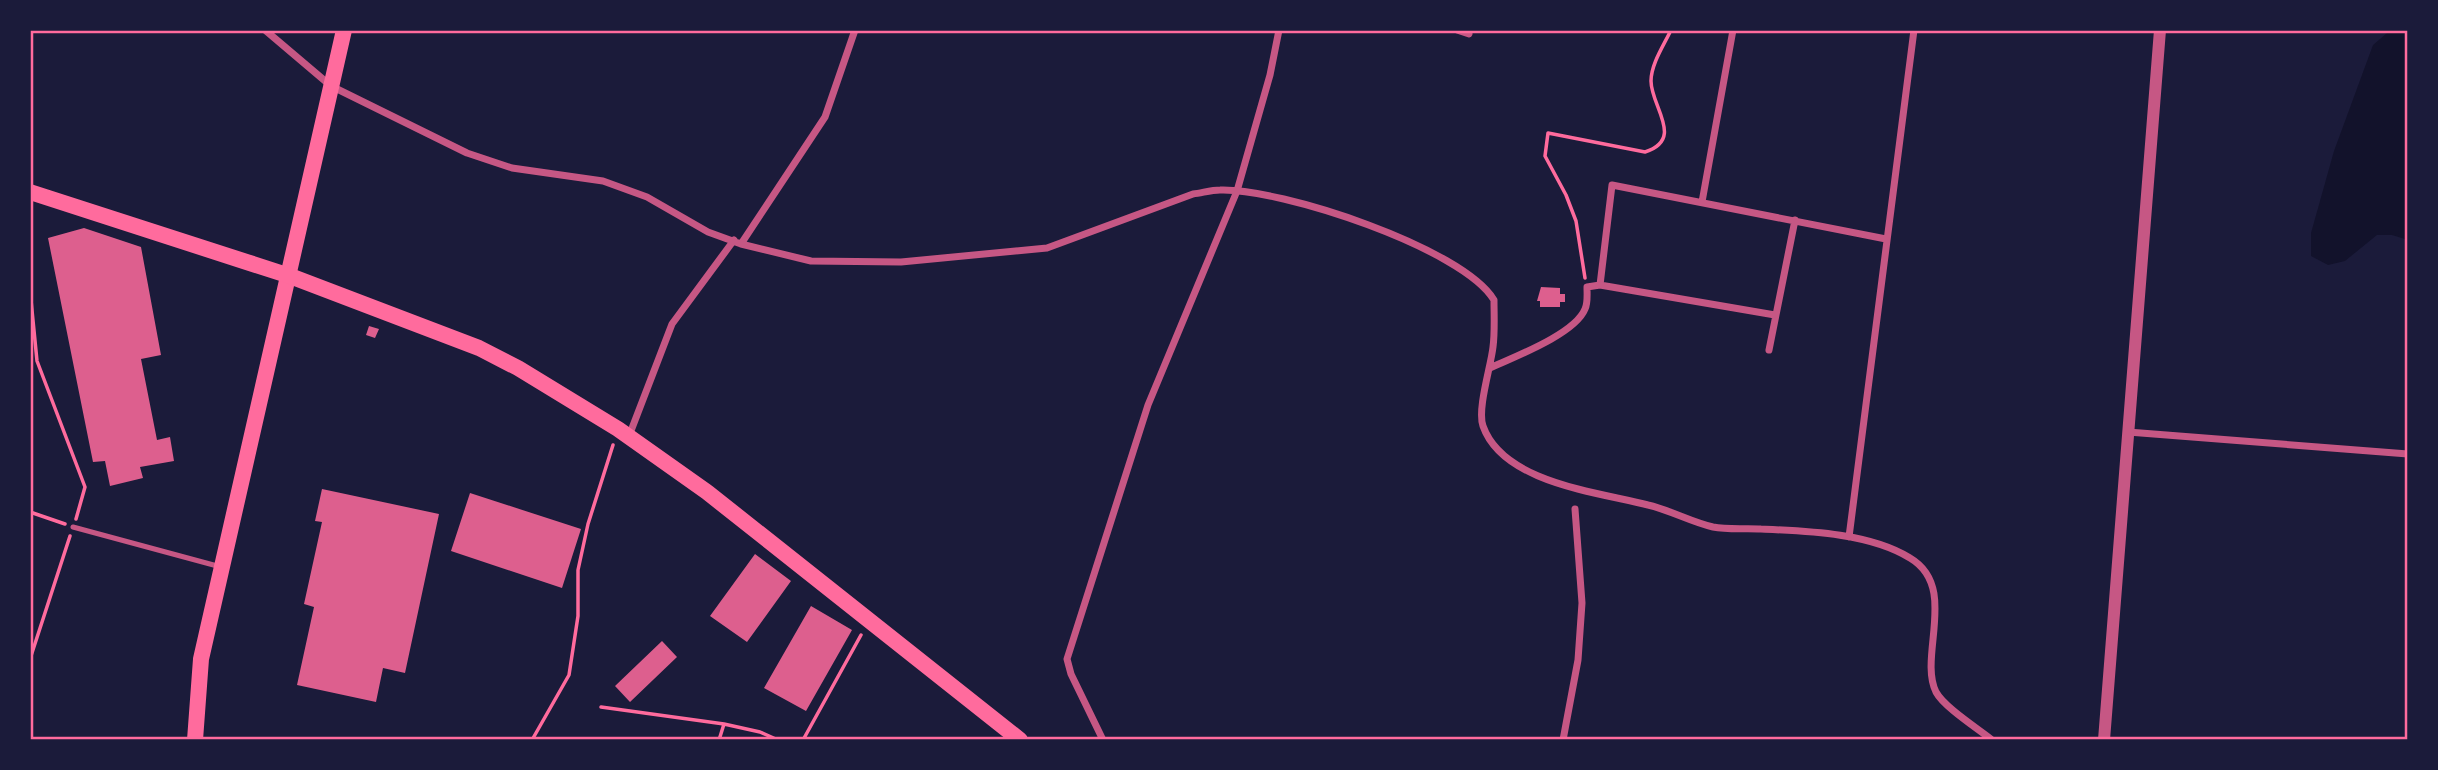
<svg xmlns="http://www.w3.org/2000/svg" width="2438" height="770" viewBox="0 0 2438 770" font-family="'Fira Sans Condensed',sans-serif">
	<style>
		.water { fill: #12122b }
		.building { fill: #dd5f8e }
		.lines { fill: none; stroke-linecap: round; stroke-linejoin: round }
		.path { stroke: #ff6b9d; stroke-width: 3.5 }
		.service { stroke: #c65784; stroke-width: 5 }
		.minor { stroke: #c65784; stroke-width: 7 }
		.tertiary { stroke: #c65784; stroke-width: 12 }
		.primary { stroke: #ff6b9d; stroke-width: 16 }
		.trunk { stroke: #ff6b9d; stroke-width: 16 }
		.neatline { fill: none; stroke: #ff6b9d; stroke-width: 2.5 }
	</style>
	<rect width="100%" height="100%" fill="#1b1b3a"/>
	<path class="water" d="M 2408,30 L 2408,240 L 2392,235 L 2377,235 L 2345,261 L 2328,265 L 2311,256 L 2311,233 L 2334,151 L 2373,45 L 2387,33 Z"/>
	<path class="building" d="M 84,228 L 141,247 L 161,355 L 141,359 L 157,440 L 170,437 L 174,461 L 140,467 L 143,478 L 110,486 L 105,461 L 93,462 L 48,238 Z
		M 1541,287 L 1560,288 L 1560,294 L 1565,294 L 1565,302 L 1560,302 L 1560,307 L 1540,307 L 1540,301 L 1537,301 Z
		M 369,326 L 379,329 L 375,338 L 366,335 Z
		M 322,489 L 439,514 L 405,673 L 383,668 L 376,702 L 297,685 L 314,607 L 304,604 L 322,522 L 315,521 Z
		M 470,493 L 581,529 L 562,588 L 451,551 Z
		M 755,554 L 791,581 L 747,642 L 710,616 Z
		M 811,606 L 852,630 L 806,711 L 764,688 Z
		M 662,641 L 677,657 L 630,702 L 615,686 Z"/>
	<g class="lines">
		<path class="path" d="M 1585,278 L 1576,221 L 1566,195 L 1545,156 L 1548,133 L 1645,152 C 1685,139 1651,107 1651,81 C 1651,64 1664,45 1671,30
			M 30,290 L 37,361 L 85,487 L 76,519
			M 30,512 L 65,524
			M 30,659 L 70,536
			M 601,707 L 724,724
			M 532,740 L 569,675 L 578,616 L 578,570 L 588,524 L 613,445
			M 719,740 L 724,724 L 760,732 L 778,740
			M 803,740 L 861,635"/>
		<path class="service" d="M 73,527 L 221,567"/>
		<path class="minor" d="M 265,30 L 331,86 L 467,153 L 512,168 L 603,181 L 647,197 L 708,232 L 741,244 L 811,261 L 901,262 L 1047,248 L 1193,194 C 1202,193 1211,190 1220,190 C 1280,188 1463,248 1494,300 C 1494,315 1495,332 1493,347 C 1491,366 1477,409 1483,426 C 1503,483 1598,492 1648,505 C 1670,510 1691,522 1713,527 C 1728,530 1746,528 1761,529 C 1807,531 1870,533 1910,558 C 1959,587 1918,656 1936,692 C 1944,707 1977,728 1992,740
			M 1457,30 L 1469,34
			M 1702,202 L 1733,30
			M 741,244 L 825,117 L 855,30
			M 1775,315 L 1600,285 L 1612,185 L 1886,239
			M 1769,350 L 1795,220
			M 1490,368 C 1514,357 1575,334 1585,309 C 1588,303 1587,294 1587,287 L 1600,285
			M 2128,432 L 2408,454
			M 629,436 L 672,324 L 734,240
			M 1849,537 L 1914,30
			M 1103,740 L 1071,674 L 1067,659 L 1148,405 L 1237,191 L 1270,75 L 1279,30
			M 1563,740 L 1578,660 L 1582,603 L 1575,509"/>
		<path class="tertiary" d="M 2104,740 L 2160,30"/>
		<path class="primary" d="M 195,740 L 201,659 L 344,30"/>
		<path class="trunk" d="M 30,192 L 290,276 L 479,348 L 518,368 L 618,429 L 707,492 L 1020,740"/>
	</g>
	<rect width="2438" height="770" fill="none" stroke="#1b1b3a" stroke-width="63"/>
	<rect x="32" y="32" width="2374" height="706" class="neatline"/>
</svg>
